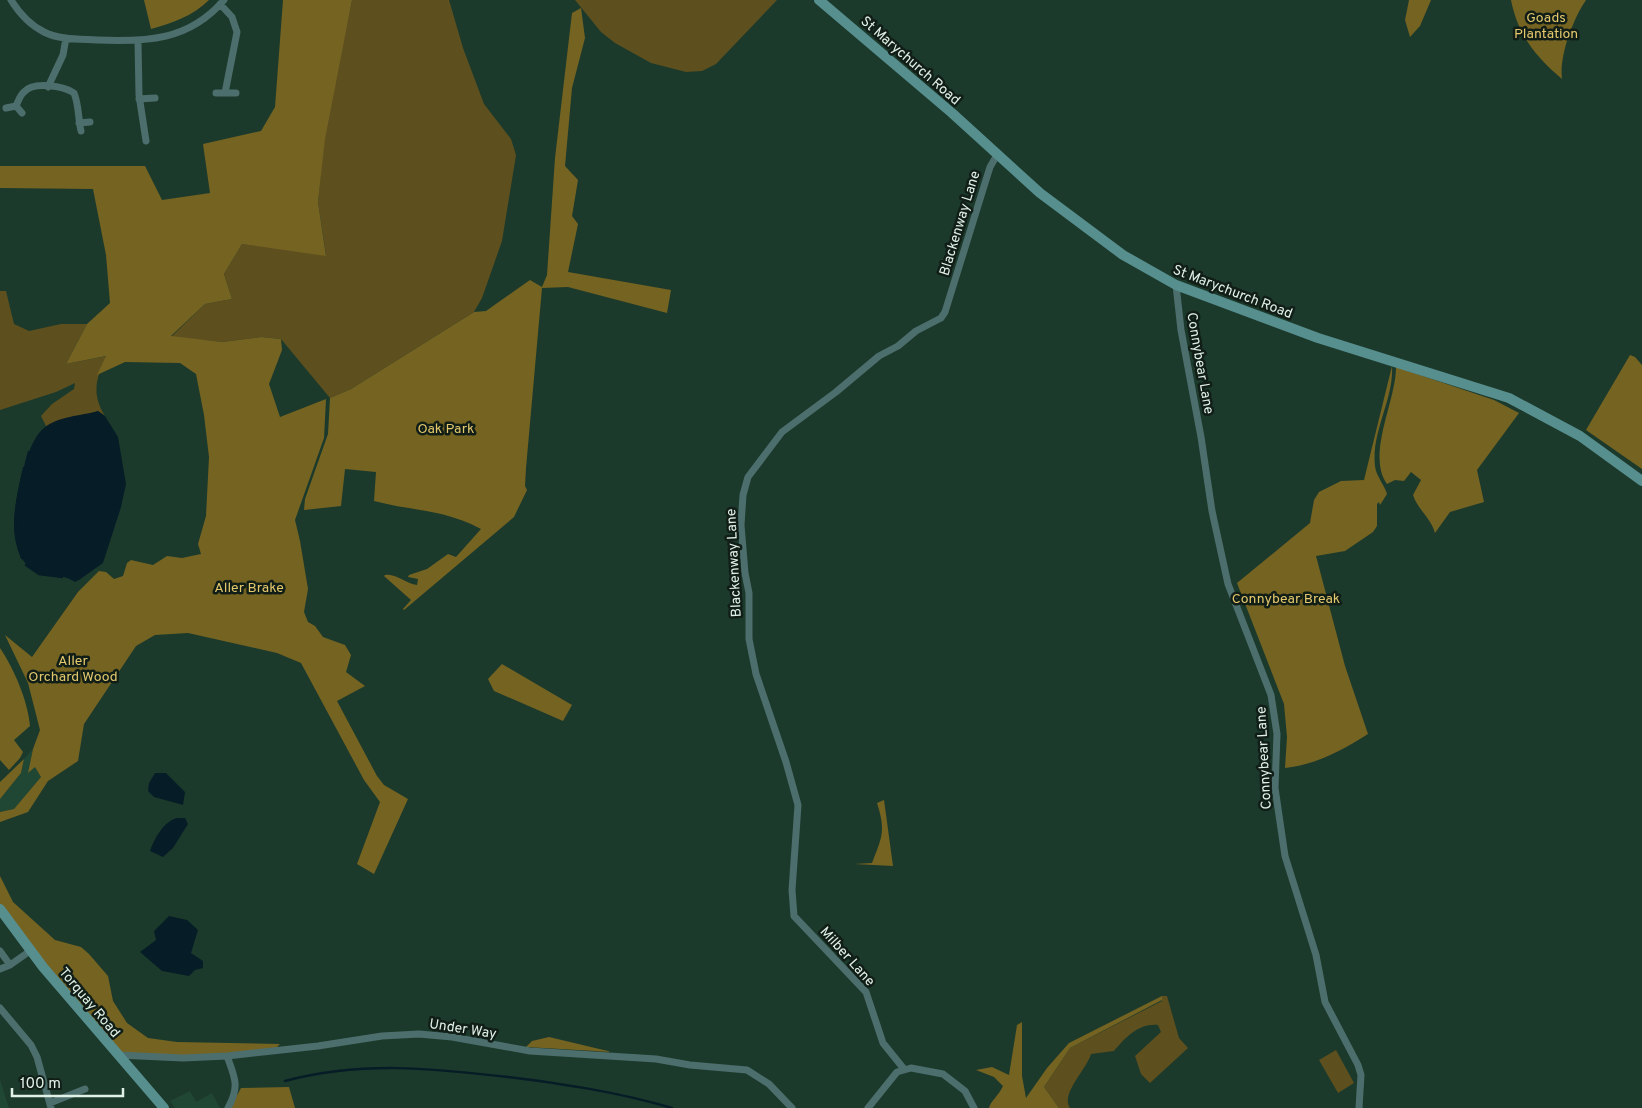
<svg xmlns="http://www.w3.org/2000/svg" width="1642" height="1108" viewBox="0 0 1642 1108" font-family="Overpass,sans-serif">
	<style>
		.built { fill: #204634 }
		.green { fill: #5d4f1e }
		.forest { fill: #756322 }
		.water { fill: #061c26 }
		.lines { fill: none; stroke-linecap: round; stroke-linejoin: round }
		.stream { stroke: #061c26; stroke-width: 2.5 }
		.street { stroke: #4c6e6d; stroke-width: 7 }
		.secondary { stroke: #578e8e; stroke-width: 10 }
		.labels { text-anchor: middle; stroke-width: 5; stroke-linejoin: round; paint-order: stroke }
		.park-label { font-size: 14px; fill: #e4c86d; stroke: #111e17 }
		.street-label { font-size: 14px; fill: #e0f1e7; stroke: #111e17 }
	</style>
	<rect width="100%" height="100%" fill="#1c3a2b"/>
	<path class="built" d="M 33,749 L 29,772 L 35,766 L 41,777 L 14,809 L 0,812 L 0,799 L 21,773 L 24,759 Z
		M 0,1079 L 3,1089 L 9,1108 L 0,1108 Z
		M 190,1091 L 196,1102 L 212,1093 L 220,1108 L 175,1108 L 170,1101 Z"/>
	<path class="green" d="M 352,0 L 449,0 L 463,48 L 484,104 L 511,139 L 516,155 L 502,241 L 482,298 L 474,312 L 351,389 L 330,398 L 281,339 L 261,337 L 222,342 L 171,337 L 205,304 L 232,299 L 224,274 L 242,244 L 326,255 L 318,202 L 325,130 Z
		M 575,0 L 777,0 L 716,64 L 702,71 L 686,72 L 651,63 L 615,43 L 601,32 Z
		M 0,291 L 6,291 L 14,324 L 29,331 L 61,324 L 87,324 L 66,364 L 107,356 C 96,377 91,394 105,416 L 98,411 L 46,426 L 41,416 L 52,404 L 74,389 L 75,383 L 56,392 L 0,410 Z
		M 1162,996 L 1167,996 L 1179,1038 L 1188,1048 L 1150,1083 L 1141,1074 L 1135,1056 L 1161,1032 L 1158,1025 C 1139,1023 1126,1037 1114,1051 L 1091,1054 C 1087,1069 1060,1094 1070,1108 L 1059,1108 L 1044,1087 L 1070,1048 L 1162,1001 Z
		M 1336,1050 L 1354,1083 L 1338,1093 L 1319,1060 Z"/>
	<path class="forest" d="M 144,0 L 209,0 C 193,16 172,23 151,29 Z
		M 283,0 L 352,0 L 325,139 L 318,202 L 326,256 L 242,244 L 224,274 L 232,299 L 205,304 L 171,336 L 222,342 L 261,337 L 281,339 L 282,350 L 269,384 L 280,417 L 326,399 L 324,438 L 295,520 L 300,541 L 308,589 L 304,612 L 308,622 L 315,626 L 323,637 L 345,645 L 351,655 L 346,672 L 365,686 L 337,701 L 377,776 L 384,785 L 408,799 L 374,874 L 357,864 L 380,802 L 364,780 L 301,663 L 277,653 L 188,633 L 155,635 L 136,646 L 84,724 L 78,761 L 48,781 L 28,812 L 0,822 L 0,812 L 14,809 L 41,777 L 35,767 L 28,773 L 33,749 L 40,730 L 28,683 L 5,635 L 32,657 L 78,592 L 99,571 L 106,572 L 114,579 L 123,576 L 127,563 L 131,560 L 153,565 L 167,556 L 182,558 L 201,554 L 198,544 L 206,516 L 209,457 L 204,415 L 196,374 L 180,363 L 125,362 L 97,375 L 106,356 L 66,364 L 87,324 L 110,303 L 106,255 L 93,189 L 0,188 L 0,166 L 145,166 L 162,200 L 210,193 L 203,144 L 261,131 L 275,107 Z
		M 1409,0 L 1431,0 L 1420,26 L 1410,37 L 1405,20 Z
		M 1511,0 L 1586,0 C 1573,19 1559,56 1562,79 C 1535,56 1518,35 1511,0 Z
		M 581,8 L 585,38 L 572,88 L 565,166 L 578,180 L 572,216 L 578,224 L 568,272 L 671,290 L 667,313 L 568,287 L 542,288 L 526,468 L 525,486 L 527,490 L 514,517 L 404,610 L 403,609 L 411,600 L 384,576 L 385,575 C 396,573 406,584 417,585 L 418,579 L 408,577 L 409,575 L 427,569 L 448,554 L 456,557 L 481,529 C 444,509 411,511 374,501 L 376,472 L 345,469 L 341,506 L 304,510 L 305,499 L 328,434 L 330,398 L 351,389 L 474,312 L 486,311 L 530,280 L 542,287 L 547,275 L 555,158 L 572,13 Z
		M 1630,355 L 1635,357 L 1642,365 L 1642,469 L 1586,430 Z
		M 1392,366 C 1394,399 1371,432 1375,466 C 1376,476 1384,484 1387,494 L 1380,505 L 1379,502 L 1377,504 L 1377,526 L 1373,532 L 1345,551 L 1316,556 L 1345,666 L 1368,734 C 1343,750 1315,765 1285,768 L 1287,737 L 1284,704 L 1237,583 L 1310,523 L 1314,500 L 1319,492 L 1341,481 L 1364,480 Z
		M 1396,367 L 1494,400 L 1519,413 L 1477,470 L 1484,502 L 1450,512 L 1435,533 C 1431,518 1418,510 1413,495 L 1421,480 L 1411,472 L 1404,481 L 1395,480 L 1387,484 C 1366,454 1396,402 1396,367 Z
		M 0,648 C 14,669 28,701 30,726 L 14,740 L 23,752 L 20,758 L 9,770 L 0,760 Z
		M 502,664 L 572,705 L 563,721 L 494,691 L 488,679 Z
		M 24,759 L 21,773 L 0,799 L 0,782 Z
		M 884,800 L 893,866 L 854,864 L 872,863 C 882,837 886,831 877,803 Z
		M 0,876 L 13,902 L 55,940 L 81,947 L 89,954 L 108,976 L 113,1001 L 127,1023 L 148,1038 L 177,1042 L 280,1044 L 273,1051 L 227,1056 L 117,1055 L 22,940 L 0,904 Z
		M 1162,996 L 1162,1000 L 1070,1048 L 1044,1087 L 1059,1108 L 989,1108 C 990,1102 999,1095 1003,1086 L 994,1077 L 976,1070 L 992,1067 L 1009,1075 L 1017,1025 L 1022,1022 L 1022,1076 L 1026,1098 L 1047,1068 L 1069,1043 Z
		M 549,1037 L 612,1052 L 526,1047 L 532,1041 Z
		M 289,1087 L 295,1108 L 230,1108 L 241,1088 Z"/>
	<path class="water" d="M 98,411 L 105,416 L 118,437 L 126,484 L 121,507 L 103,563 L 79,580 L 75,582 C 60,571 39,580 26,564 C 17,554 14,537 14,525 C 14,503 26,441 44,428 C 58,416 81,416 98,411 Z
		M 155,773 L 166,773 L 185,792 L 183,805 L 154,797 L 148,791 L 149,783 Z
		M 177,818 L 185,818 L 188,824 L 173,848 L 163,857 L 150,851 C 154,839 164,821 177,818 Z
		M 169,916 L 187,920 L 198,930 L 191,953 L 203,961 L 203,968 L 195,970 L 189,976 L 162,971 L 140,952 L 156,940 L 154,931 Z"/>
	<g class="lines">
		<path class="stream" d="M 26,463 L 29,452
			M 22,558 C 10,528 17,499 24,468
			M 26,565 L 39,574 L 62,577
			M 285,1081 C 361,1061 431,1068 508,1077 C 564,1084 618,1092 672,1108"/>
		<path class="street" d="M 11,0 C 19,13 30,25 44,32 C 60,40 79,39 97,40 C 146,42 189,41 224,0
			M 220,4 L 232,17 L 237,32 L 225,93
			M 138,41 L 139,95 L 146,141
			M 48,87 L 63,55 L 66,38
			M 216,93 L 236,93
			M 139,99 L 155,98
			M 6,108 L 16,106
			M 22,113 L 16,106 C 18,102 20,95 24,92 C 33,81 64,86 74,93 C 79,105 78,118 81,131
			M 79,123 L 90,122
			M 1176,285 L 1181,330 L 1201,437 L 1212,511 L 1228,584 L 1271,695 L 1277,734 L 1275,788 L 1285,856 L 1316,955 L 1325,1002 L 1358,1065 L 1361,1075 L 1359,1108
			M 0,951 L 10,965
			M 0,969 L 10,965 L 30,951
			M 0,1008 L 31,1045 L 37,1057 L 51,1108
			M 118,1055 L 183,1058 L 227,1056 L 318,1046 L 382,1036 L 419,1034 L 452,1037 L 530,1051 L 656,1059 L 690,1065 L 747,1070 L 769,1084 L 792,1108
			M 227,1056 C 235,1078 240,1086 228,1108
			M 904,1069 L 883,1043 L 866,992 L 794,916 L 792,890 L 798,805 L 786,762 L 756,674 L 749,639 L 749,593 L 745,573 L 741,525 L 743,495 L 748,477 L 782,432 L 836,392 L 879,356 L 898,346 L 916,331 L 941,318 L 945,312 L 990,167 L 997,155
			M 50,1103 L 85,1089
			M 868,1108 L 897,1072 L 911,1068 L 943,1074 L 965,1091 L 974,1108"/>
		<path class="secondary" d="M 819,0 L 952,113 L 1040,193 L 1123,255 L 1176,285 L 1318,338 L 1509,398 L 1580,436 L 1642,481
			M 0,909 L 43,967 L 164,1108"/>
	</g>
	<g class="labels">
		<g class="park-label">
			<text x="1546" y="22">Goads<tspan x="1546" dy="16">Plantation</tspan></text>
			<text x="446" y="433">Oak Park</text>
			<text x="249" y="592">Aller Brake</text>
			<text x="1286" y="603">Connybear Break</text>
			<text x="73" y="665">Aller<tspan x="73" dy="16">Orchard Wood</tspan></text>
		</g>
		<g class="street-label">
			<text transform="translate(911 60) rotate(41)" y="5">St Marychurch Road</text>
			<text transform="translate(959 223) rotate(-73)" y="5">Blackenway Lane</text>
			<text transform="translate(1233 291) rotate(21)" y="5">St Marychurch Road</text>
			<text transform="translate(1201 363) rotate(80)" y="5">Connybear Lane</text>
			<text transform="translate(733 563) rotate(-93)" y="5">Blackenway Lane</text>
			<text transform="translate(1263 758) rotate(-93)" y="5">Connybear Lane</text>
			<text transform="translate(848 956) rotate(48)" y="5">Milber Lane</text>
			<text transform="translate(90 1002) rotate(50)" y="5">Torquay Road</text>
			<text transform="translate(463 1028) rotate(9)" y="5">Under Way</text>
		</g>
	</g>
	<path d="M12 1088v8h111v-8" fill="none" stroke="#e0f1e7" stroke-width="2.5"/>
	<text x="20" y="1088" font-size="15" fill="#e0f1e7" stroke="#111e17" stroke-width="4" paint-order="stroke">100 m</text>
</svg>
